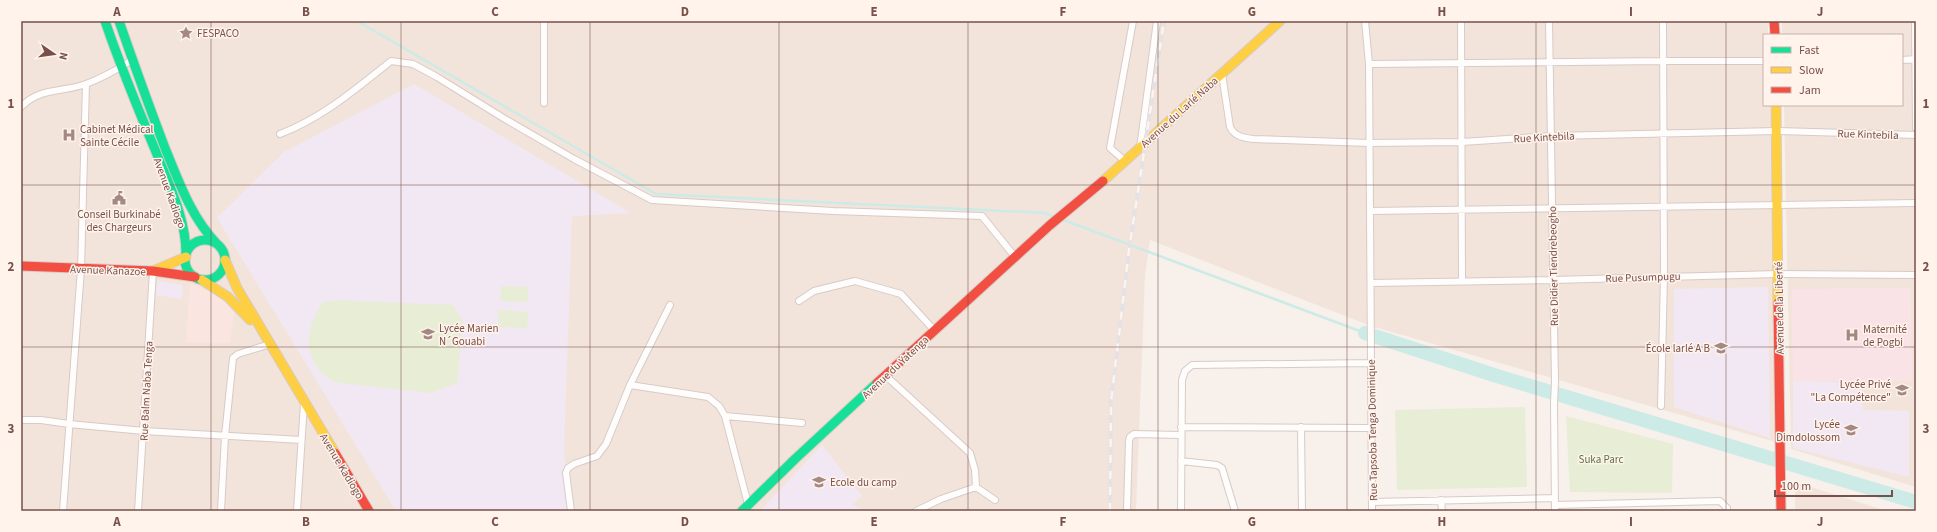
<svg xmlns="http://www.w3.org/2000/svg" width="1937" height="532" viewBox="0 0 1937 532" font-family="'Source Sans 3',sans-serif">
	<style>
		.residential { fill: #f3e4db }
		.commercial { fill: #fae5e1 }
		.education { fill: #f1e8f3 }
		.medical { fill: #f9e3e7 }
		.green { fill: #e8edd5 }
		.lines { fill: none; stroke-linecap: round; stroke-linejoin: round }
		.stream { stroke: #cceae6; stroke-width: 2.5 }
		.river { stroke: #cceae6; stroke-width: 14 }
		.street-casing { stroke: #d6cbc8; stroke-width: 8 }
		.fast-casing { stroke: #d8ccc9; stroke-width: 11 }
		.slow-casing { stroke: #d8ccc9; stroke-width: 11 }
		.jam-casing { stroke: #d8ccc9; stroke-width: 11 }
		.street { stroke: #fefdfc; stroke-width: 6 }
		.fast { stroke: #16e098; stroke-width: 9 }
		.slow { stroke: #ffcf43; stroke-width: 9 }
		.jam { stroke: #f24e42; stroke-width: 9 }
		.rail-casing { stroke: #e4e2e5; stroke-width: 4 }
		.rail { stroke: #fff3ec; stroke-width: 2.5; stroke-dasharray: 8; stroke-linecap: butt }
		.grid { fill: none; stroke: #775049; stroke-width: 1; stroke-opacity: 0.55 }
		.labels { text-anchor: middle; stroke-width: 3; stroke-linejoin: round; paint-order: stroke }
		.poi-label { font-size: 11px; fill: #775049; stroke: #fff3ec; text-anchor: start }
		.street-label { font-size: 11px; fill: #775049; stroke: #fff3ec }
		.park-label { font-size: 11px; fill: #5b773e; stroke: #fff3ec }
		.neatline { fill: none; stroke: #775049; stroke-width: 1.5 }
		.grid-label { font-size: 13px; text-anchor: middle; font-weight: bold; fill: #775049 }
	</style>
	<rect width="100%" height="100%" fill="#f7f0eb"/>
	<path class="residential" d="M 21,21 L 1768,21 L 1768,35 L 1764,35 L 1764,105 L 1770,105 L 1779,443 L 1371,326 L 1150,240 L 1145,275 L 1136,511 L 21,511 Z
		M 1782,21 L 1916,21 L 1916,487 L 1791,449 L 1784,105 L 1902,105 L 1902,35 L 1782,35 Z
		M 1795,482 L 1887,511 L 1795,511 Z"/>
	<path class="commercial" d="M 190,283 L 215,294 L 225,302 L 234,313 L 230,343 L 186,342 Z"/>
	<path class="education" d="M 414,84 L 631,213 L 572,216 L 564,450 L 569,511 L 396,511 L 217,218 L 284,152 Z
		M 158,281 L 183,285 L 182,299 L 156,295 Z
		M 1768,287 L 1770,438 L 1674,407 L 1674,289 Z
		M 1793,381 L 1861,383 L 1863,410 L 1909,411 L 1909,477 L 1793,448 Z
		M 822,445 L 862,496 L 852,505 L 862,509 L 861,511 L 760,511 Z"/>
	<path class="medical" d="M 1910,288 L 1912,381 L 1793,381 L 1792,289 Z"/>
	<path class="green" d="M 501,286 L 528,287 L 528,302 L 500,301 Z
		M 338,300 L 453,305 L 463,321 L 457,383 L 431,393 L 333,382 C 302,361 303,331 323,302 Z
		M 498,310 L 528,312 L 527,328 L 498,327 Z
		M 1525,407 L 1527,487 L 1397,490 L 1395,410 Z
		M 1566,416 L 1673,444 L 1672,493 L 1570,492 Z"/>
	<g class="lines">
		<path class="stream" d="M 357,21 L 656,194 L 1045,213 L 1055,217
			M 1061,219 L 1365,333"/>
		<path class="river" d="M 1365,333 L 1497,376 L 1916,502"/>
		<g class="street-casing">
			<path id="street" d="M 1365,21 L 1369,64 L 1372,511
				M 1461,21 L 1462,281
				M 1549,21 L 1555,382 L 1554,404 L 1555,511
				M 1915,21 L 1916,128
				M 1902,60 L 1916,59
				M 1369,64 L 1663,61 L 1764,61
				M 1222,74 L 1230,127 C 1235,137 1244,138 1254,139 L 1369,143 L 1462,142 L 1550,136 L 1777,131 L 1916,135
				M 544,103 L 544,21
				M 21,107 C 40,87 61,93 86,84 C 102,78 118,69 132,60
				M 280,134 C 322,118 356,89 391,61 L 413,64 L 437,77 L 505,119 L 574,159 L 652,200 L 833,211 L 982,216 L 1015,257
				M 1140,148 L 1157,21
				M 1125,161 L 1110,148 L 1133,21
				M 1370,211 L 1916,203
				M 1371,283 L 1553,280 L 1778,274 L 1916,275
				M 799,301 L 814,291 L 855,281 L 901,294 L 934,330
				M 885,375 L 970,453 L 975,470 L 976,487
				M 630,385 L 708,397 L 719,406 L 725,416 L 748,504
				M 1661,406 L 1664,276 L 1663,21
				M 725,416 L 802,423
				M 21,420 L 41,420 L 69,424 L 144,431 L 301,440
				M 1181,427 L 1371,428
				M 1301,427 L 1302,511
				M 1181,461 L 1217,465 L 1222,468 L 1235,511
				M 1441,500 L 1442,511
				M 1372,502 L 1555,498
				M 1555,505 L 1720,501 L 1727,508 L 1727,511
				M 63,511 L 81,269 L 86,84
				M 138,511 L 153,271
				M 221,511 L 225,436 L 233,358 L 238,354 L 270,344
				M 297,511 L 304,403
				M 571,511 L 566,473 L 568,468 L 574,464 L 597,456 L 606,444 L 630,385 L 670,305
				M 916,511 L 941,499 L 976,487 L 995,500
				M 1127,511 L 1129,441 L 1130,437 L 1134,434 L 1181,435
				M 1181,511 L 1182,380 L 1185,371 L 1192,365 L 1371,363"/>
		</g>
		<g class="fast-casing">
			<path id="fast" d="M 105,21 C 120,65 138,109 156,152 C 169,185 186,218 186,254
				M 119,21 C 134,64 149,106 165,148 C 179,182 191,217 217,244
				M185 260a20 20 0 1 1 40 0a20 20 0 1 1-40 0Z
				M 742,511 L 795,459 L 877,383"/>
		</g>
		<g class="slow-casing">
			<path id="slow" d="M 1776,105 L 1778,303
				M 1103,181 L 1280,21
				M 225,260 L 237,288 L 335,453
				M 153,271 L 186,257
				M 202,280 L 228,297 L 250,320"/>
		</g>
		<g class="jam-casing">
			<path id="jam" d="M 1774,21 L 1775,35
				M 21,266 L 153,271 L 195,277
				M 1778,303 L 1781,511
				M 877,383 L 1050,225 L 1103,181
				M 335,453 L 369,511"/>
		</g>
		<use href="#street" class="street"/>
		<use href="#fast" class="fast"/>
		<use href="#slow" class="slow"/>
		<use href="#jam" class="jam"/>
		<g class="rail-casing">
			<path id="rail" d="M 1110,511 L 1111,402 L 1129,250 L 1164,21"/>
		</g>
		<use href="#rail" class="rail"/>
	</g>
	<path class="grid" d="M 211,21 L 211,511M 401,21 L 401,511M 590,21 L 590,511M 779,21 L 779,511M 968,21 L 968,511M 1158,21 L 1158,511M 1347,21 L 1347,511M 1536,21 L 1536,511M 1726,21 L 1726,511M 21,185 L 1916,185M 21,347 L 1916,347"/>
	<defs>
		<g id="sight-bare" transform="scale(1.08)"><path d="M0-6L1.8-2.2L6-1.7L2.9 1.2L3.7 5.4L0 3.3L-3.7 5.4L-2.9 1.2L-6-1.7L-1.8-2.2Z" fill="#a48882" stroke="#fff3ec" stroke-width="2.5" paint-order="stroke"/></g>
		<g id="hospital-bare" transform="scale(1.08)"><path d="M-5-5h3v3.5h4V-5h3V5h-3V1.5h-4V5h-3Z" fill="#a48882" stroke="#fff3ec" stroke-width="2.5" paint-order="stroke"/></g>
		<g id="civic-bare" transform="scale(1.08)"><path d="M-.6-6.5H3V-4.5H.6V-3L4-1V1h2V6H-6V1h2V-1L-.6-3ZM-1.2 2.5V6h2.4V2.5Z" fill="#a48882" stroke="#fff3ec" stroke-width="2.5" paint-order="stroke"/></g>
		<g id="school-bare" transform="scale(1.08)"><path d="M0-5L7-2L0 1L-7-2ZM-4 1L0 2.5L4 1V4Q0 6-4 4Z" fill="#a48882" stroke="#fff3ec" stroke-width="2.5" paint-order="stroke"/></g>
	</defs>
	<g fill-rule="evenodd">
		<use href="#sight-bare" x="186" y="33"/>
		<use href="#hospital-bare" x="69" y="135"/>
		<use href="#civic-bare" x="119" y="198"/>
		<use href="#school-bare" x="428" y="334"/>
		<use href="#hospital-bare" x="1852" y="335"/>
		<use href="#school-bare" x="1721" y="348"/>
		<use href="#school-bare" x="1902" y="390"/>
		<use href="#school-bare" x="1851" y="430"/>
		<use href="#school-bare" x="819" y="482"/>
	</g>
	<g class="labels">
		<g class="poi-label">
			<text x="197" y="37">FESPACO</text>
			<text x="80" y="133">Cabinet Médical<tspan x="80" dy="13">Sainte Cécile</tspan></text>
			<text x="119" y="218" text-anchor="middle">Conseil Burkinabé<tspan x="119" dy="13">des Chargeurs</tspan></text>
			<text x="439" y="332">Lycée Marien<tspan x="439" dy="13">N´Gouabi</tspan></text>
			<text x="1863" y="333">Maternité<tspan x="1863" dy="13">de Pogbi</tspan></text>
			<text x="1710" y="352" text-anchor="end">École larlé A B</text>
			<text x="1891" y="388" text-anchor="end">Lycée Privé<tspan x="1891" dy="13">"La Compétence"</tspan></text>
			<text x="1840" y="428" text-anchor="end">Lycée<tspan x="1840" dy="13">Dimdolossom</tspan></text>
			<text x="830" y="486">Ecole du camp</text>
		</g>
		<g class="street-label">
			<text transform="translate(1179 112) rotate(-42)" y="4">Avenue du Larlé Naba</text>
			<text transform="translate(1868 134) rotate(2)" y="4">Rue Kintebila</text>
			<text transform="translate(1544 137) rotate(-3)" y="4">Rue Kintebila</text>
			<text transform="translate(170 193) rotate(70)" y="4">Avenue Kadiogo</text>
			<text transform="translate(1553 266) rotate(-91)" y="4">Rue Didier Tiendrebeogho</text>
			<text transform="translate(108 270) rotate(2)" y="4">Avenue Kanazoe</text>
			<text transform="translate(1643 277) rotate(-2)" y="4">Rue Pusumpugu</text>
			<text transform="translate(1779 308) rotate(-91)" y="4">Avenue de la Liberté</text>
			<text transform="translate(895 367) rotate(-43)" y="4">Avenue du Yatenga</text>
			<text transform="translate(146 391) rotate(-87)" y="4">Rue Balm Naba Tenga</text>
			<text transform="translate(1372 430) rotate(-91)" y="4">Rue Tapsoba Tenga Dominique</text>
			<text transform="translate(342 466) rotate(59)" y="4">Avenue Kadiogo</text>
		</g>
		<g class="park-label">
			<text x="1601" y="463">Suka Parc</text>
		</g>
	</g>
	<rect width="1937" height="532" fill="none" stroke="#fff3ec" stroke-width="44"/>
	<rect x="1763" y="34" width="140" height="72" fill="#fff3ec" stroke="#c9b2ab"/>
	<rect x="1771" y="47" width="20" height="6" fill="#16e098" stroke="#c9b2ab"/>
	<text x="1799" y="54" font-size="12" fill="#775049">Fast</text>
	<rect x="1771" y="67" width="20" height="6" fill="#ffcf43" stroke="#c9b2ab"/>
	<text x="1799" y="74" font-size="12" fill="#775049">Slow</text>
	<rect x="1771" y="87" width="20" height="6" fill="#f24e42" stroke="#c9b2ab"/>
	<text x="1799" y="94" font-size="12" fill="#775049">Jam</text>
	<g transform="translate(54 54) rotate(103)" stroke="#fff3ec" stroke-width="3" paint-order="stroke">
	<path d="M0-3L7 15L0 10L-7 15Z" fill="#775049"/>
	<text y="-6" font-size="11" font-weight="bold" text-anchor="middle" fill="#775049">N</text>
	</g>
	<path d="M1775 490v6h117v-6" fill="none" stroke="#775049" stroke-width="2"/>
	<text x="1781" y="490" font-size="12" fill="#775049" stroke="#fff3ec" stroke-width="3" paint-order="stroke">100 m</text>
	<rect x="22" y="22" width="1893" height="488" class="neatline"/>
	<g class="grid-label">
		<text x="117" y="16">A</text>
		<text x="306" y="16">B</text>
		<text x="495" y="16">C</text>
		<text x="685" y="16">D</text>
		<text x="874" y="16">E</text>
		<text x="1063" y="16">F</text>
		<text x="1252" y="16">G</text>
		<text x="1442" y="16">H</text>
		<text x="1631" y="16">I</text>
		<text x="1820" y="16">J</text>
		<text x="11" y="108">1</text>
		<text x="1926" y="108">1</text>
		<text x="11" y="271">2</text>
		<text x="1926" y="271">2</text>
		<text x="11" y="433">3</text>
		<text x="1926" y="433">3</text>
		<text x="117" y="526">A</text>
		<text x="306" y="526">B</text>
		<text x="495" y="526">C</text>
		<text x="685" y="526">D</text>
		<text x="874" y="526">E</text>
		<text x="1063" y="526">F</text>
		<text x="1252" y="526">G</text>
		<text x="1442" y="526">H</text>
		<text x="1631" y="526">I</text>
		<text x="1820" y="526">J</text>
	</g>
</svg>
